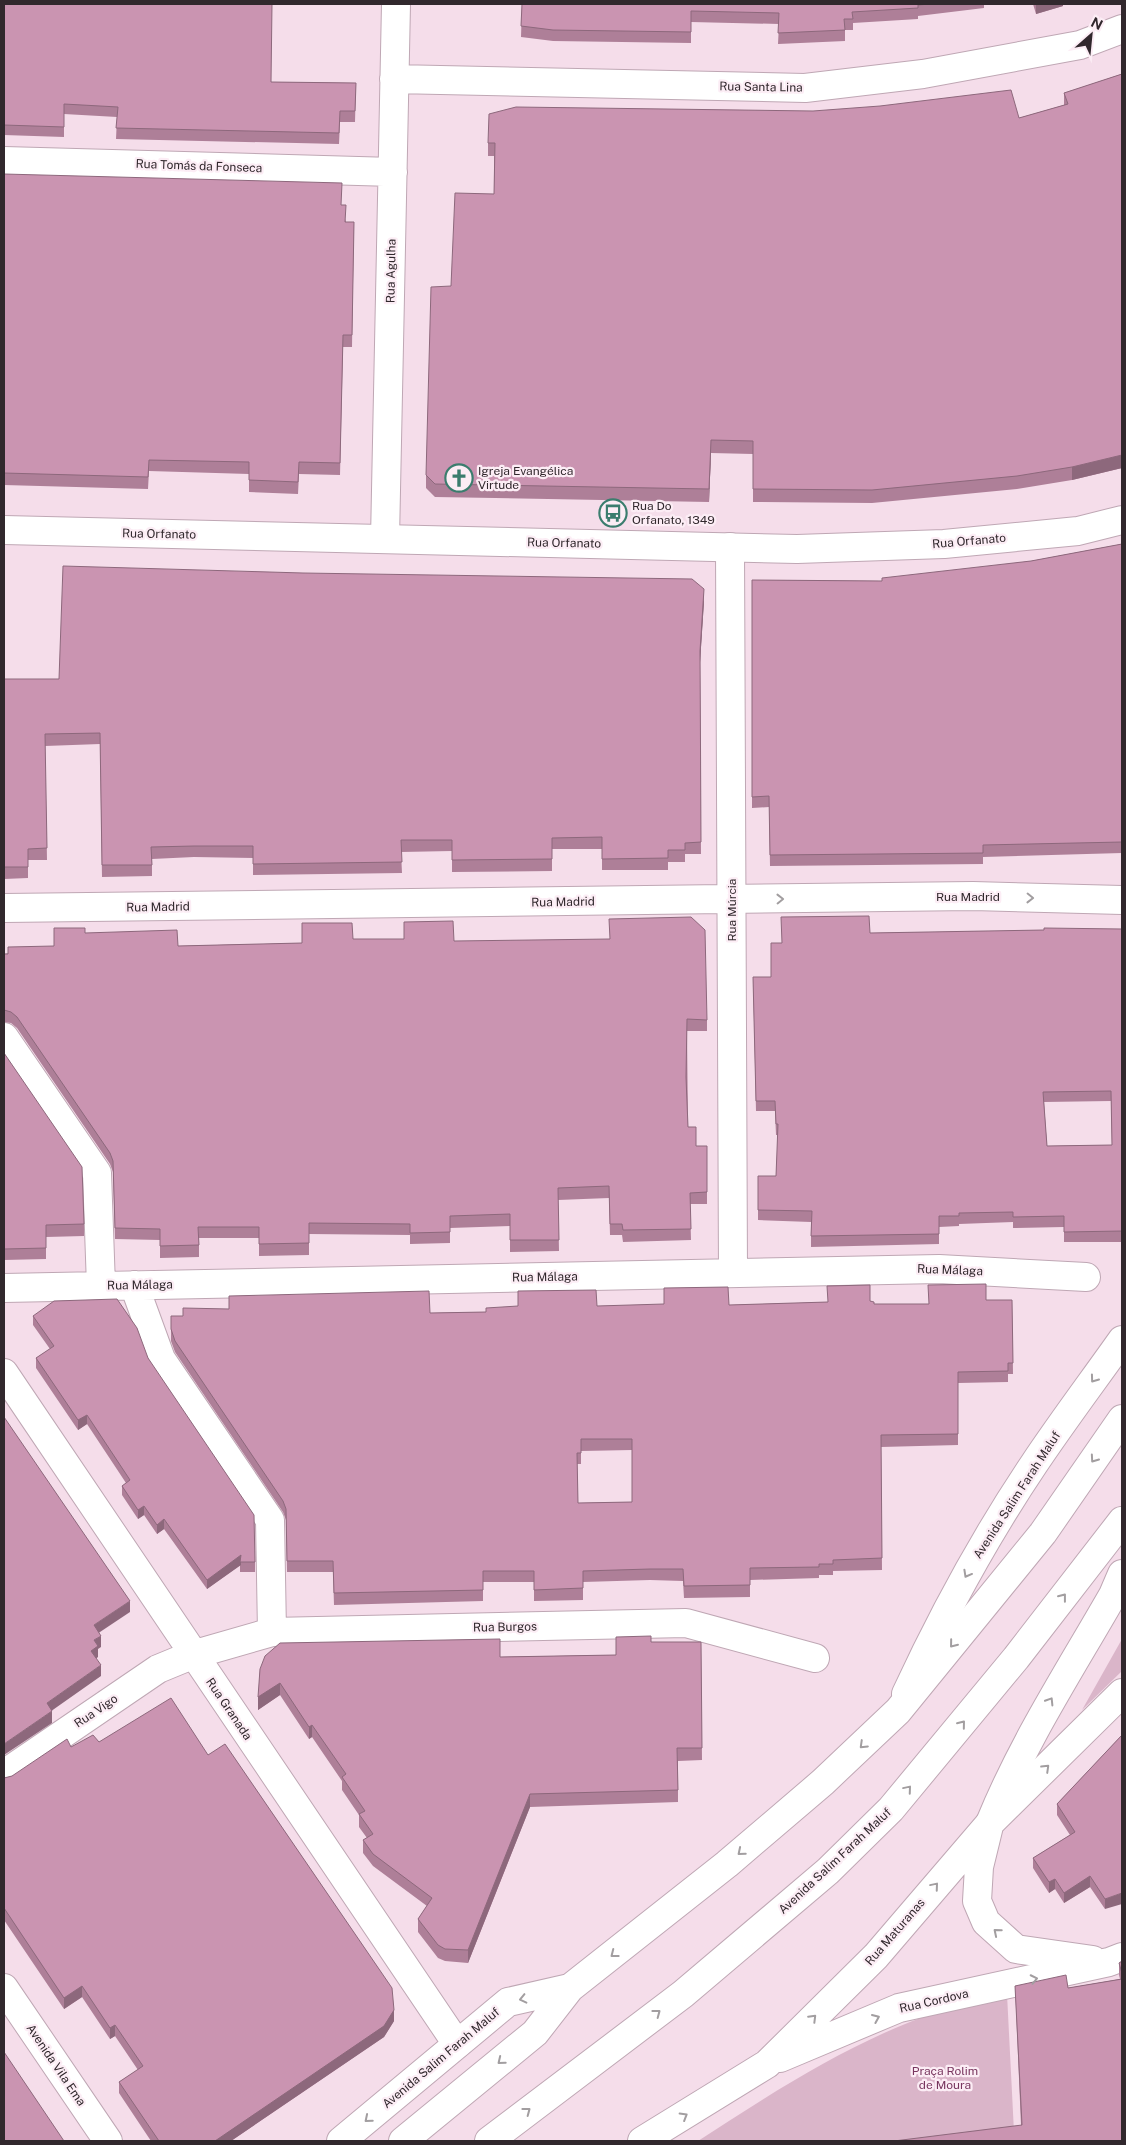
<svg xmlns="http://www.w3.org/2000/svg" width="1126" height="2145" viewBox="0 0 1126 2145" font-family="'Public Sans',sans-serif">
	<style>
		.green { fill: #dab5c9 }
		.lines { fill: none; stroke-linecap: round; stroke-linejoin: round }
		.street-casing { stroke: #bfa7b4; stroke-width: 30 }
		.secondary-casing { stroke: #bfa7b4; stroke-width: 30 }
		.highway-casing { stroke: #bfa7b4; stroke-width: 30 }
		.street { stroke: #fff; stroke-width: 28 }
		.secondary { stroke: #fff; stroke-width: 28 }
		.highway { stroke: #fff; stroke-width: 28 }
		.wall { fill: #ae7f98; fill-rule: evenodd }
		.shaded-wall { fill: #8d687c }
		.building { fill: #ca94b1; stroke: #8d687c; fill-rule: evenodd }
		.oneway { stroke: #a29ea0 }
		.labels { text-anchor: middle; stroke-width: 4.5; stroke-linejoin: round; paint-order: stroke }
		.street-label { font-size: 12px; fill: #31282d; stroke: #fcedf5 }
		.poi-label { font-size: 12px; fill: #31282d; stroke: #fcedf5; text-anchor: start }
		.park-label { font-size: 12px; fill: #78365f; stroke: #fcedf5 }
	</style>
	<rect width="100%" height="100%" fill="#f5ddea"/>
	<path class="green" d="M 1122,1639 L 1122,1671 L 1082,1710 Z
		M 1007,1994 L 1014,2132 L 949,2141 L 698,2141 C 775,2091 853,2040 940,2011 C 962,2004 985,2000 1007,1994 Z"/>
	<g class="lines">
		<g class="street-casing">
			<path id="street" d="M 394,79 L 805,88 L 923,74 L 1080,45 L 1122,29
				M 4,161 L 393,172
				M 385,539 L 396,4
				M 730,547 L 733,1273
				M 4,908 L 973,896 L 1122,900
				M 4,1037 L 97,1173 L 101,1286
				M 134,1285 L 161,1359 L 270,1520 L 272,1632
				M 4,1288 L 939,1269 L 1086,1277
				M 4,1373 L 457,2044
				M 4,1774 L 158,1669 L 192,1655 L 272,1632 L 686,1623 L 815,1658
				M 989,1826 L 979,1867 L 977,1901 L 986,1922 L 1016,1949 L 1093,1960
				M 780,2058 L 899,2008 L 1109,1962 L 1122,1957
				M 642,2141 L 767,2064 L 876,1956 L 990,1823 L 1122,1693"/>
		</g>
		<g class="secondary-casing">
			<path id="secondary" d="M 4,530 L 797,549 L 944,544 L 1078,531 L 1122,520
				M 906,1694 C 943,1614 985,1537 1034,1464 C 1062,1422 1093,1381 1122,1340
				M 4,1988 L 108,2141"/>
		</g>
		<g class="highway-casing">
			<path id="highway" d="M 990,1823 C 1023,1742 1070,1670 1113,1595 L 1122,1574
				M 341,2141 L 508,2002 L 570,1988 L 727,1864 L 823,1782 L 898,1711 L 1043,1533 L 1122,1419
				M 403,2141 L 535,2033 L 570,1988
				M 489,2141 L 683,1994 L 828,1871 L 891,1809 L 1016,1658 L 1122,1521"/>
		</g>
		<use href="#street" class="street"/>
		<use href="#secondary" class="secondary"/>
		<use href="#highway" class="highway"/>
	</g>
	<path class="wall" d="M 4,4 L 271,82 L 356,83 L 355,122 L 340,122 L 339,144 L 116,139 L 117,117 L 64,114 L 64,137 L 4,135 Z
		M 522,4 L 984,4 L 984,8 L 918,16 L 918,19 L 853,23 L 853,30 L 845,30 L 845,41 L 778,44 L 779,24 L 691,22 L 691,43 L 553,41 L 521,37 Z
		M 1033,4 L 1063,4 L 1063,6 L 1036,14 Z
		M 1122,74 L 1122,468 L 1072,480 L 1017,489 L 872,503 L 753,502 L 753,454 L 711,453 L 709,502 L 435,497 L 426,488 L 426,475 L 451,286 L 494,194 L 494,156 L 488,156 L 488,143 L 1019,118 L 1064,105 L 1064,93 Z
		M 4,174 L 341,205 L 346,222 L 354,222 L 352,347 L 343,347 L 340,475 L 299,474 L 298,494 L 249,492 L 249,474 L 149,471 L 148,489 L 4,485 Z
		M 1122,544 L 1122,853 L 983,857 L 983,864 L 770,866 L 769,807 L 752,808 L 752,580 L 882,581 L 1031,561 Z
		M 704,601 L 700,662 L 701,854 L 685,854 L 685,862 L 668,862 L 668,870 L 602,870 L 602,849 L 552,849 L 552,871 L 452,872 L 452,851 L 401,852 L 402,873 L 253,875 L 253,858 L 194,857 L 152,859 L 152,876 L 102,877 L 100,744 L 45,746 L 47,860 L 28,860 L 28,878 L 4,879 L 4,679 L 59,679 Z
		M 1122,929 L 1122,1242 L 1064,1242 L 1064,1227 L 1013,1228 L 1013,1222 L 959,1224 L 959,1226 L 939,1227 L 939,1244 L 811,1247 L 811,1222 L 758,1220 L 758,1176 L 776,1176 L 778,1135 L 776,1135 L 775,1111 L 756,1111 L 753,977 L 771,977 L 782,943 L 870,933 ZM 1111,1101 L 1112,1145 L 1047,1146 L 1044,1102 Z
		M 85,933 L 178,946 L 302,943 L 353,939 L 454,941 L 707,1020 L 707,1031 L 687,1031 L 688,1127 L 696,1146 L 707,1146 L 707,1204 L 690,1204 L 691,1240 L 623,1242 L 622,1235 L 610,1235 L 609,1198 L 558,1200 L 559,1251 L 510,1252 L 510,1226 L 450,1228 L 450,1243 L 410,1244 L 410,1235 L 309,1234 L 309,1255 L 259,1256 L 259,1238 L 199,1238 L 199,1257 L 160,1258 L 160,1240 L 115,1239 L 113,1172 L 110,1164 L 17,1028 L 11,1023 L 4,1022 L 4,954 L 54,946 Z
		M 4,1053 L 84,1224 L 84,1236 L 46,1237 L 46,1259 L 4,1260 Z
		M 229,1296 L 430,1313 L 486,1312 L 597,1306 L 729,1305 L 870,1301 L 874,1304 L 929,1304 L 986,1300 L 1012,1300 L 1013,1374 L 1008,1374 L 1008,1382 L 958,1383 L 958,1445 L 881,1447 L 882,1570 L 833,1571 L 833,1575 L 819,1575 L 819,1578 L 750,1580 L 750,1597 L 684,1598 L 683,1581 L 650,1580 L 583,1582 L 583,1600 L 534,1601 L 534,1582 L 483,1582 L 483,1601 L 334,1605 L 333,1572 L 287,1572 L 286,1520 L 283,1512 L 175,1352 L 171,1341 L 171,1316 L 183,1316 L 229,1309 ZM 632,1450 L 632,1502 L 578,1503 L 577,1464 L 581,1464 L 581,1451 Z
		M 33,1316 L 148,1358 L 255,1562 L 255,1572 L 240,1572 L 240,1565 L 207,1589 L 164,1529 L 157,1534 L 144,1515 L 138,1519 L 122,1495 L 122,1486 L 126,1483 L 87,1424 L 78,1430 L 36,1368 L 36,1358 L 50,1349 L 33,1325 Z
		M 651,1642 L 701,1642 L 702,1760 L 678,1761 L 678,1802 L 530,1807 L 468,1963 L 445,1961 L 438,1958 L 418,1932 L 418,1919 L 427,1906 L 373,1866 L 363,1853 L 363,1840 L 367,1838 L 359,1827 L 359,1815 L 342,1790 L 342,1781 L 312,1737 L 309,1739 L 280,1695 L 258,1710 L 260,1669 L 500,1657 L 616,1655 Z
		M 1122,1735 L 1105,1909 L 1090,1887 L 1064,1903 L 1055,1889 L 1049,1893 L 1033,1868 L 1033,1858 L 1070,1835 L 1057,1815 L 1057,1804 Z
		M 99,1742 L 208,1755 L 394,2021 L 384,2037 L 231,2141 L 151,2141 L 119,2093 L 119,2082 L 138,2070 L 115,2036 L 110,2039 L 82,1997 L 64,2009 L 4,1920 L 4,1778 L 12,1776 L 71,1747 Z
		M 1122,1961 L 1122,2141 L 1021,2125 L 1015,1986 L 1068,1988 L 1120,1979 L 1119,1975 L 1119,1963 Z"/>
	<path class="shaded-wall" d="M 1036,4 L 1063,4 L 1063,6 L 1036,14 Z
		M 711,440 L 711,453 L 709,502 L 709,489 Z
		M 1122,455 L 1122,468 L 1072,480 L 1072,467 Z
		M 704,589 L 704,601 L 700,663 L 700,651 Z
		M 87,1415 L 87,1424 L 78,1430 L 78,1420 Z
		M 144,1506 L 144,1515 L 138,1519 L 138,1510 Z
		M 164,1519 L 164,1529 L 157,1534 L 157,1525 Z
		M 241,1555 L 241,1565 L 207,1589 L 207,1580 Z
		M 130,1601 L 130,1612 L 94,1636 L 94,1625 Z
		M 101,1636 L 101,1647 L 98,1649 L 98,1657 L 91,1663 L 91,1651 L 94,1640 Z
		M 101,1665 L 101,1676 L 47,1714 L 47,1703 Z
		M 280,1683 L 280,1695 L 258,1710 L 258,1697 Z
		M 52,1711 L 52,1723 L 4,1755 L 4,1744 Z
		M 312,1725 L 312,1737 L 309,1739 L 309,1727 Z
		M 530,1794 L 530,1807 L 468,1963 L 468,1950 Z
		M 1090,1876 L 1090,1887 L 1064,1903 L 1064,1893 Z
		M 1055,1879 L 1055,1889 L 1049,1893 L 1049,1882 Z
		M 1122,1893 L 1122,1904 L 1105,1909 L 1105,1899 Z
		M 82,1986 L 82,1997 L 64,2009 L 64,1998 Z
		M 394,2010 L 394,2021 L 384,2037 L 231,2141 L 215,2141 Z
		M 115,2025 L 115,2036 L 110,2039 L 110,2028 Z"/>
	<path class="building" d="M 4,4 L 272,4 L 271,82 L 356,83 L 355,111 L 340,111 L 339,133 L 116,128 L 118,107 L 64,104 L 64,127 L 4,125 Z
		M 522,4 L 930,4 L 918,5 L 918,8 L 852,12 L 853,19 L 844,19 L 845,30 L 778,33 L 779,13 L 691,11 L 691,32 L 553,30 L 521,26 Z
		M 1122,74 L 1122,455 L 1072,467 L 1017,476 L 872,490 L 753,489 L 753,441 L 711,440 L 709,489 L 435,484 L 426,475 L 431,287 L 451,286 L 455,193 L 494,194 L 495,143 L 488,143 L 489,114 L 516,107 L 813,111 L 880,106 L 1011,90 L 1019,118 L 1068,104 L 1064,93 Z
		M 4,174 L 342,183 L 341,205 L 346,205 L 345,222 L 354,222 L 352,335 L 343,335 L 340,463 L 299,462 L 298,482 L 249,480 L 249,462 L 149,460 L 148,477 L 4,473 Z
		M 1122,544 L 1122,842 L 983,845 L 983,853 L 770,855 L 769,796 L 752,797 L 752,580 L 882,581 L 882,578 L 1031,561 Z
		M 63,566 L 303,573 L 692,579 L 704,589 L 700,651 L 701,842 L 685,843 L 685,850 L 668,850 L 668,858 L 602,859 L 602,837 L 552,838 L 552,859 L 452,860 L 452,840 L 401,840 L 402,862 L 253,864 L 253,846 L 194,846 L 151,847 L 152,865 L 102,865 L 100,733 L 45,734 L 47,848 L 28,849 L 28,867 L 4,867 L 4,679 L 59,679 Z
		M 869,916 L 870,933 L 1044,930 L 1044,928 L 1122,929 L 1122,1231 L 1064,1232 L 1064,1216 L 1013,1217 L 1013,1212 L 959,1213 L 959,1216 L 939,1216 L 939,1234 L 811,1236 L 812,1211 L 758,1210 L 758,1176 L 776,1176 L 778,1124 L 776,1124 L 775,1101 L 756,1101 L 753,977 L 771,977 L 771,943 L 782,943 L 781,917 ZM 1111,1091 L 1112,1145 L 1047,1146 L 1043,1092 Z
		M 691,917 L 705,930 L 707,1020 L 687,1019 L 686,1077 L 688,1127 L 696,1127 L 696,1146 L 707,1146 L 707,1192 L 690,1193 L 691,1229 L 623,1230 L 622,1224 L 610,1224 L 609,1186 L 558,1188 L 559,1240 L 510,1240 L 510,1214 L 450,1216 L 450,1232 L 410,1233 L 410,1224 L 309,1223 L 309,1243 L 259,1244 L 259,1227 L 198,1227 L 199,1245 L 160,1246 L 160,1229 L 115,1228 L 113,1161 L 110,1153 L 17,1017 L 11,1012 L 4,1010 L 4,954 L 8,954 L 8,947 L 54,946 L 54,928 L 85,928 L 85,933 L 177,930 L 178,946 L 302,943 L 302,923 L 352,923 L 353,939 L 404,939 L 404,922 L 453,921 L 454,941 L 610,939 L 609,919 Z
		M 4,1053 L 82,1167 L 84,1224 L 46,1225 L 46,1248 L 4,1249 Z
		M 986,1284 L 986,1300 L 1012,1300 L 1013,1363 L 1008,1363 L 1008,1371 L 958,1372 L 958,1434 L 881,1435 L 882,1558 L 833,1560 L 833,1564 L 819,1564 L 819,1567 L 750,1568 L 750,1585 L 684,1586 L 683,1569 L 650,1569 L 583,1571 L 583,1588 L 534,1590 L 534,1571 L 483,1571 L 483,1590 L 334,1593 L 333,1561 L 287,1561 L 286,1509 L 283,1501 L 175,1341 L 171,1329 L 171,1316 L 183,1316 L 183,1308 L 229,1309 L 229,1296 L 429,1291 L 430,1313 L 486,1312 L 486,1308 L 518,1306 L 518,1291 L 596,1290 L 597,1306 L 664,1304 L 664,1288 L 728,1287 L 729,1305 L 828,1302 L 827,1286 L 870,1285 L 870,1301 L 874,1302 L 874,1304 L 929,1304 L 928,1285 ZM 581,1439 L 632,1439 L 632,1502 L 578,1503 L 577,1453 L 581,1453 Z
		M 117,1299 L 137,1328 L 148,1358 L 254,1515 L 255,1562 L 240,1562 L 241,1555 L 207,1580 L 164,1519 L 157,1525 L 144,1506 L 138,1510 L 122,1486 L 130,1480 L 87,1415 L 78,1420 L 36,1358 L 54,1346 L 33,1316 L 54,1301 Z
		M 4,1417 L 130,1601 L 94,1625 L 101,1636 L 94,1640 L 98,1646 L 91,1651 L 101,1665 L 47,1703 L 52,1711 L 4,1744 Z
		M 651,1636 L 651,1642 L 701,1642 L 702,1748 L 677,1748 L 678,1790 L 530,1794 L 468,1950 L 445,1949 L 438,1945 L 418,1919 L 432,1898 L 373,1854 L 363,1840 L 373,1834 L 359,1814 L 365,1811 L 342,1777 L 346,1774 L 312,1725 L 309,1727 L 280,1683 L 258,1697 L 260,1669 L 265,1656 L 280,1643 L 500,1639 L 500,1657 L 616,1655 L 616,1637 Z
		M 171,1698 L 208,1755 L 225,1744 L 392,1988 L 394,2010 L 384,2026 L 215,2141 L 159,2141 L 119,2082 L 143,2066 L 115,2025 L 110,2028 L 82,1986 L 64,1998 L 4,1908 L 4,1778 L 12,1776 L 67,1739 L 71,1747 L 93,1735 L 99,1742 Z
		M 1122,1735 L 1122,1893 L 1105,1899 L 1090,1876 L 1064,1893 L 1055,1879 L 1049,1882 L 1033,1858 L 1075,1832 L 1057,1804 Z
		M 1122,1961 L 1122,1973 L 1119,1963 Z
		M 1066,1975 L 1068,1988 L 1122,1979 L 1122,2141 L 894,2141 L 1022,2125 L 1015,1986 Z
		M 4,2052 L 64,2141 L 4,2141 Z"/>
	<defs><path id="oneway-chevron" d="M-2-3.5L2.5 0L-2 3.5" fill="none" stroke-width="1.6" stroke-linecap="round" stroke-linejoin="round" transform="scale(1.25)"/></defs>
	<g class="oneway">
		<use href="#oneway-chevron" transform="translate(1030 898) rotate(1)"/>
		<use href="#oneway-chevron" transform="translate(780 899) rotate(-1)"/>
		<use href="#oneway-chevron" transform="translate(1094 1379) rotate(126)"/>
		<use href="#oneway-chevron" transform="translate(1094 1459) rotate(125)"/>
		<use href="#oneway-chevron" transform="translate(967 1574) rotate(119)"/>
		<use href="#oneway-chevron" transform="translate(1063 1597) rotate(-52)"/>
		<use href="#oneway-chevron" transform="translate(953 1644) rotate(129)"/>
		<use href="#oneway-chevron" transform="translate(1050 1701) rotate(-58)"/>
		<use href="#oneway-chevron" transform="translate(962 1724) rotate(-51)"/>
		<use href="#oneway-chevron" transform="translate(863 1745) rotate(136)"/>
		<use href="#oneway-chevron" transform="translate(1046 1768) rotate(-44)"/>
		<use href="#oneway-chevron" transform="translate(908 1789) rotate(-50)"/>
		<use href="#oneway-chevron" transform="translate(741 1852) rotate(140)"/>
		<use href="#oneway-chevron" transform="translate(935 1886) rotate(-50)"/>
		<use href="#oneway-chevron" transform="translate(997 1932) rotate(-140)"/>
		<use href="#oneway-chevron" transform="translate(614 1954) rotate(142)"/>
		<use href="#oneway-chevron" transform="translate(1034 1979) rotate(-12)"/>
		<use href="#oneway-chevron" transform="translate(523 1999) rotate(167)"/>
		<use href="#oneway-chevron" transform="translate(657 2013) rotate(-37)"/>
		<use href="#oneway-chevron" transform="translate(813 2018) rotate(-45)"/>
		<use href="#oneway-chevron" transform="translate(876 2018) rotate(-23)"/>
		<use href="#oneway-chevron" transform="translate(501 2061) rotate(141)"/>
		<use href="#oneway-chevron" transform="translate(527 2111) rotate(-37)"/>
		<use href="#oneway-chevron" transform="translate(684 2116) rotate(-31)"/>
		<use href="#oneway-chevron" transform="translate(368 2119) rotate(140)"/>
	</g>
	<defs>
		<g id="church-ring" transform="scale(1.4375)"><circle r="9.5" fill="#fcedf5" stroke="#3b7d6e" stroke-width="1.5"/><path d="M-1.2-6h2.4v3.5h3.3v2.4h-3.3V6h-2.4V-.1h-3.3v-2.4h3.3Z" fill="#3b7d6e"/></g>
		<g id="bus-ring" transform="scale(1.4375)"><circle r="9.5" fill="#fcedf5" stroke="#3b7d6e" stroke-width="1.5"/><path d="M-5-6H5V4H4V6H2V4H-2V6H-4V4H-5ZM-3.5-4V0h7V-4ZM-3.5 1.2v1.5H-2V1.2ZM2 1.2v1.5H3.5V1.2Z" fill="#3b7d6e"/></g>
	</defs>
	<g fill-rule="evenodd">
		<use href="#church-ring" x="459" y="478"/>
		<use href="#bus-ring" x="613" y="513"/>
	</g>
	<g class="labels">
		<g class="street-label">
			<text transform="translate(761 87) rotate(1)" y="4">Rua Santa Lina</text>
			<text transform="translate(199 166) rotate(2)" y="4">Rua Tomás da Fonseca</text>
			<text transform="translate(391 271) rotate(-89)" y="4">Rua Agulha</text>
			<text transform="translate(159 534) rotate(1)" y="4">Rua Orfanato</text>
			<text transform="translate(969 541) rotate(-5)" y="4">Rua Orfanato</text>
			<text transform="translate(564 543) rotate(1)" y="4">Rua Orfanato</text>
			<text x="968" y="901">Rua Madrid</text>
			<text transform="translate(563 902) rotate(-1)" y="4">Rua Madrid</text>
			<text transform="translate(158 907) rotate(-1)" y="4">Rua Madrid</text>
			<text transform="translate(732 910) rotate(-90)" y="4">Rua Múrcia</text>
			<text transform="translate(950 1270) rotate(2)" y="4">Rua Málaga</text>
			<text transform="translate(545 1277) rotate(-1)" y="4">Rua Málaga</text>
			<text transform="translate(140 1285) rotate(-1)" y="4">Rua Málaga</text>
			<text transform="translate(1017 1495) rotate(-57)" y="4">Avenida Salim Farah Maluf</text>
			<text transform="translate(505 1627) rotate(-1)" y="4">Rua Burgos</text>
			<text transform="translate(229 1709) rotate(56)" y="4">Rua Granada</text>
			<text transform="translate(96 1711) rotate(-34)" y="4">Rua Vigo</text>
			<text transform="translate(835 1861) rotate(-43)" y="4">Avenida Salim Farah Maluf</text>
			<text transform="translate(895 1932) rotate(-49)" y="4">Rua Maturanas</text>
			<text transform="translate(934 2001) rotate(-13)" y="4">Rua Cordova</text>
			<text transform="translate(441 2058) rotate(-40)" y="4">Avenida Salim Farah Maluf</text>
			<text transform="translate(56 2065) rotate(56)" y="4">Avenida Vila Ema</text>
		</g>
		<g class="poi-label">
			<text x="478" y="475">Igreja Evangélica<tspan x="478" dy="14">Virtude</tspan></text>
			<text x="632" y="510">Rua Do<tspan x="632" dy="14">Orfanato, 1349</tspan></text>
		</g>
		<g class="park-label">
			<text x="945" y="2075">Praça Rolim<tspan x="945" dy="14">de Moura</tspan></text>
		</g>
	</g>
	<rect width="1126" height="2145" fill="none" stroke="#31282d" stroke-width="10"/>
	<g transform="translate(1091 35) rotate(27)" stroke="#fcedf5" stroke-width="4" paint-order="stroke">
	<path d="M0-4L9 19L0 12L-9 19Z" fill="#31282d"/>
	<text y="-8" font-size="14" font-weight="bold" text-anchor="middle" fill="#31282d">N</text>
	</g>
</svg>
